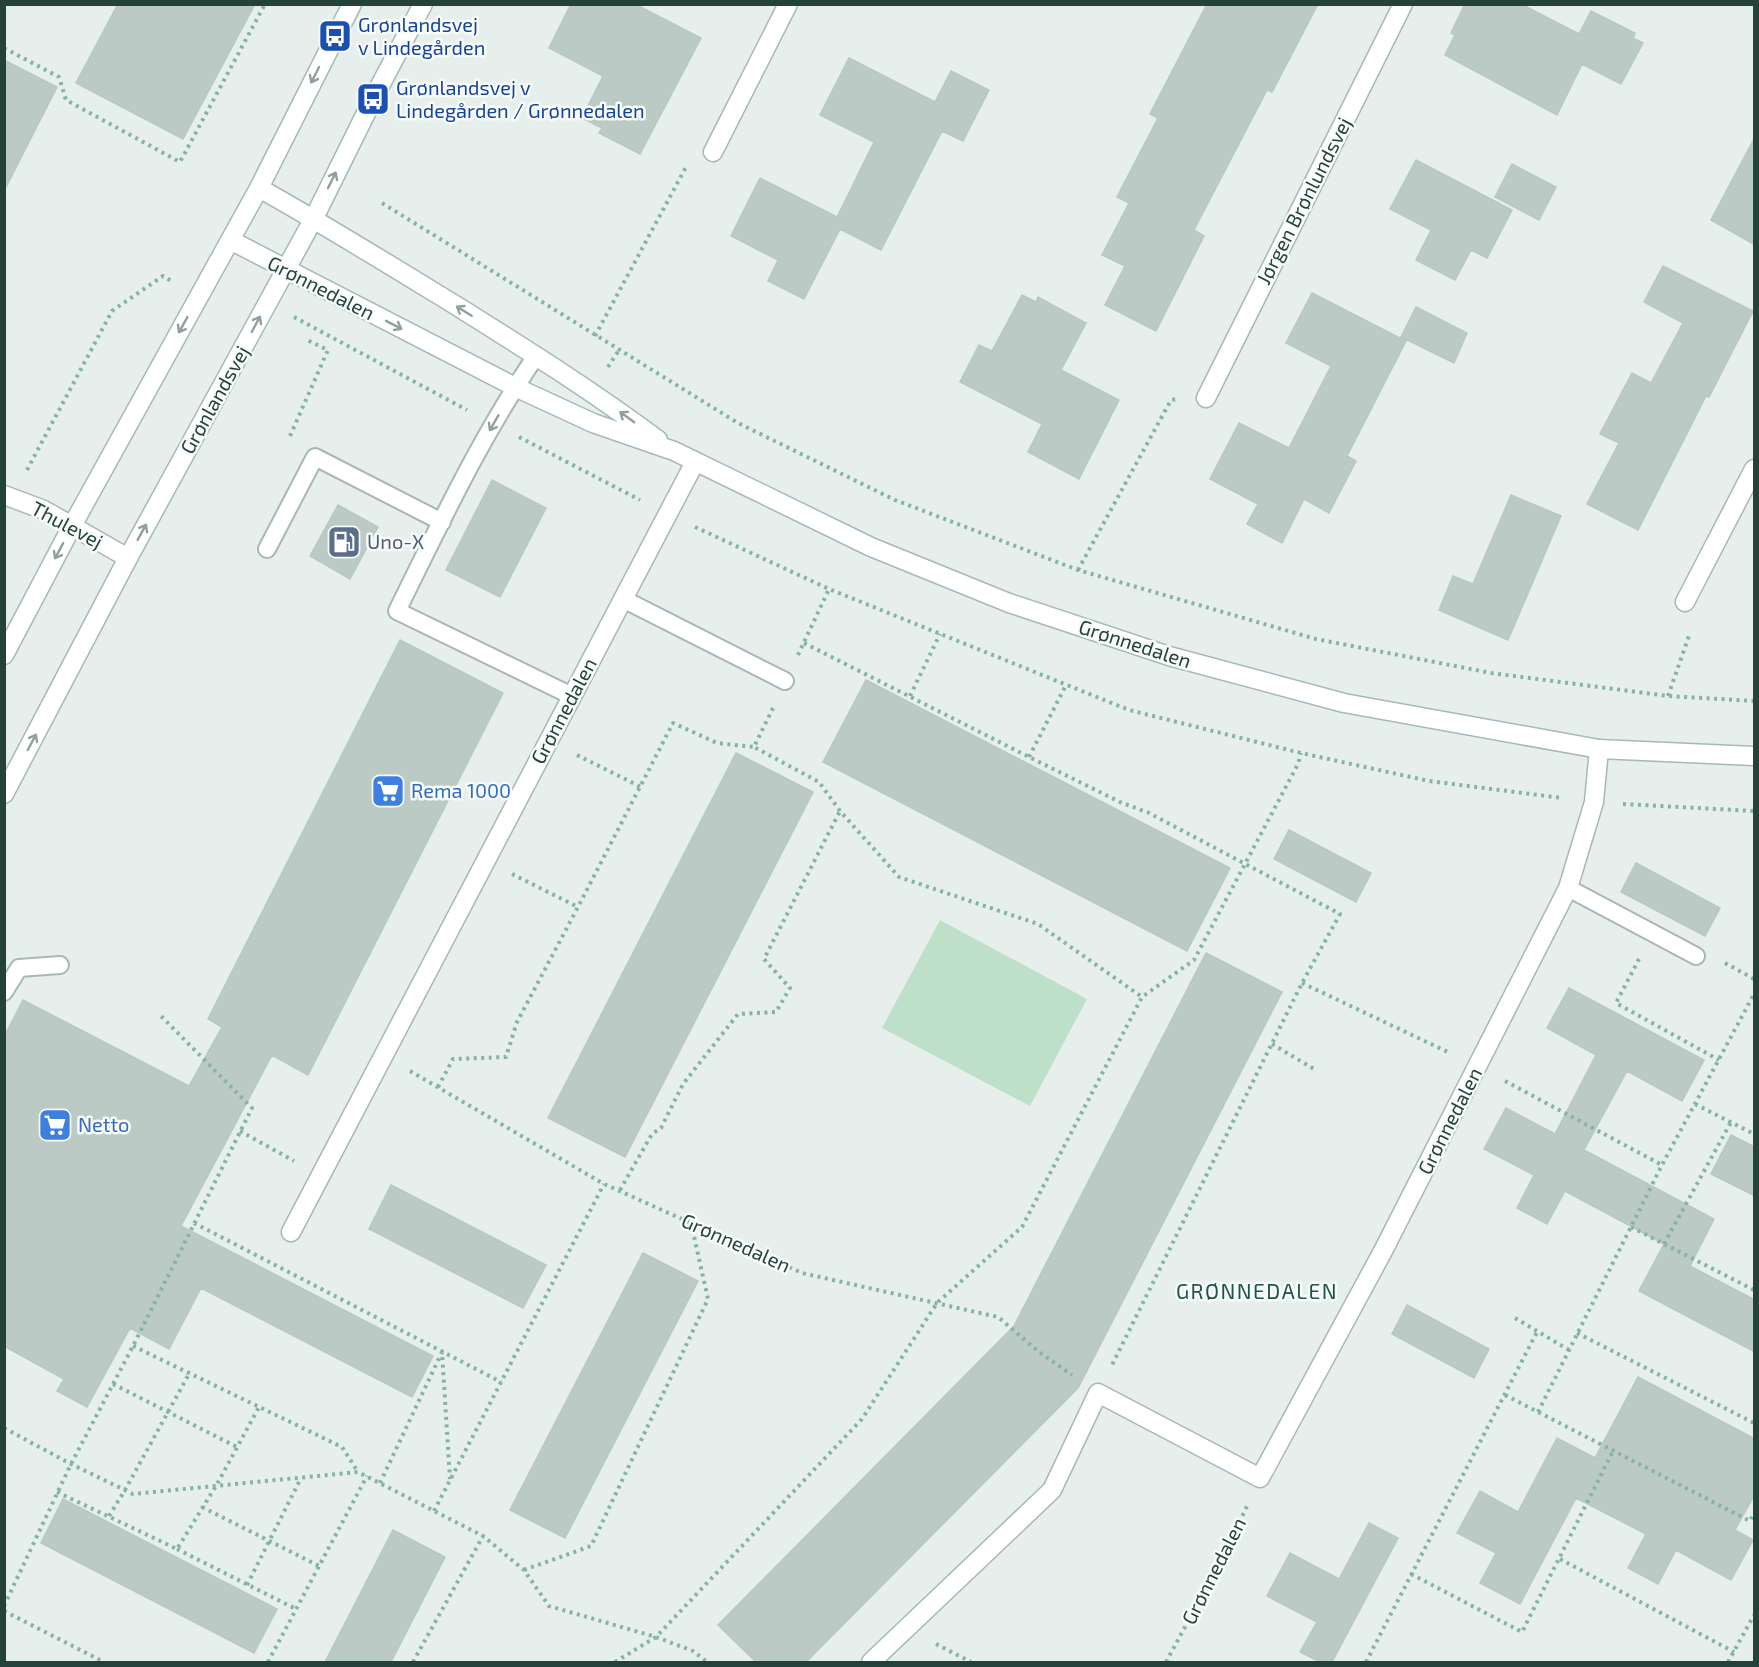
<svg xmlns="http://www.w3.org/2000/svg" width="1759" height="1667" viewBox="0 0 1759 1667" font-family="'Exo 2',sans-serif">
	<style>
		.green { fill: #bfe0c8 }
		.building { fill: #bbcac4; stroke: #b8c9c2; stroke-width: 1.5 }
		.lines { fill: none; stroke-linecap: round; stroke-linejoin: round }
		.lane-casing { stroke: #a8b8b2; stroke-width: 20 }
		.street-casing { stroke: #a8b8b2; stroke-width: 21 }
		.secondary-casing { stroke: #a4bbb3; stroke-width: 21 }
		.path { stroke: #86b3a5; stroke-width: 4; stroke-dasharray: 3 4.5; stroke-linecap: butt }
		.lane { stroke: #fff; stroke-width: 16 }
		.street { stroke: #fff; stroke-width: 18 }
		.secondary { stroke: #fff; stroke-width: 18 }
		.oneway { stroke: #92a09c }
		.labels { text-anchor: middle; stroke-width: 5; stroke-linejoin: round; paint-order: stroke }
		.transit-label { font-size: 20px; fill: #164399; stroke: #f7fbf9; text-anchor: start }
		.street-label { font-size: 20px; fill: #24423a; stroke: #f7fbf9 }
		.service-label { font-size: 20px; fill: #4e5e75; stroke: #f7fbf9; text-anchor: start }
		.shop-label { font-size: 20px; fill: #366cbe; stroke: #f7fbf9; text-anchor: start }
		.neighbourhood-label { font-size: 21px; letter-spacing: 1.5px; fill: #1f5548; stroke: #f7fbf9 }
	</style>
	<rect width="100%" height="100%" fill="#e6efeb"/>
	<path class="green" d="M 940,920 L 1087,999 L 1030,1106 L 882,1028 Z"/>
	<path class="building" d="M 118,4 L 255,4 L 183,139 L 76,83 Z
		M 571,4 L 635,4 L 701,38 L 640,154 L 599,133 L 602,128 L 582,118 L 603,76 L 549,48 Z
		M 1207,4 L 1318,4 L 1272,92 L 1267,90 L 1194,230 L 1204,236 L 1156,331 L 1105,305 L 1125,266 L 1102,255 L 1129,203 L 1117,197 L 1158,118 L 1150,114 Z
		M 1465,4 L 1521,4 L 1579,34 L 1591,11 L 1635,33 L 1633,38 L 1643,43 L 1621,84 L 1582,64 L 1557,115 L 1445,55 L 1455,35 L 1451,33 Z
		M 849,58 L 935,102 L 951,71 L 989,90 L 963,141 L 942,131 L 881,250 L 840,229 L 804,299 L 768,281 L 778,260 L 731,236 L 760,178 L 837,217 L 874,142 L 820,115 Z
		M 4,60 L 57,87 L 4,191 Z
		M 1755,137 L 1755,245 L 1711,220 Z
		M 1416,160 L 1512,210 L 1487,258 L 1471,250 L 1455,280 L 1416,260 L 1431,230 L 1390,209 Z
		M 1512,164 L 1556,187 L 1539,220 L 1495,197 Z
		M 1663,266 L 1753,311 L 1709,397 L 1706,396 L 1638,530 L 1587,504 L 1619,443 L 1600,434 L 1632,373 L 1651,383 L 1683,323 L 1644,302 Z
		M 1312,293 L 1406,341 L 1347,456 L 1356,461 L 1329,513 L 1304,499 L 1282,543 L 1247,524 L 1258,504 L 1210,479 L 1239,423 L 1289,448 L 1331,366 L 1286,343 Z
		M 1022,295 L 1036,302 L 1038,297 L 1086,323 L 1061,370 L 1119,400 L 1079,479 L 1028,452 L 1042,424 L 960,382 L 979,345 L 992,351 Z
		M 1416,307 L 1467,333 L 1454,363 L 1401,337 Z
		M 492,480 L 546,508 L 500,597 L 446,570 Z
		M 1511,495 L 1561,516 L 1508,640 L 1439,610 L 1453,576 L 1473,584 Z
		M 338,505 L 378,527 L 350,579 L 310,556 Z
		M 400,640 L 503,693 L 308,1075 L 272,1055 L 181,1226 L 433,1356 L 412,1397 L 201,1288 L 169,1349 L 130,1328 L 87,1407 L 57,1391 L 64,1379 L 4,1346 L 4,1037 L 23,1000 L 189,1086 L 222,1027 L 208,1019 Z
		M 866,680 L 1230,868 L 1187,951 L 823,762 Z
		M 736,753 L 813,792 L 625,1157 L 548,1118 Z
		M 1289,830 L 1371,873 L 1356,902 L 1274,859 Z
		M 1636,863 L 1720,908 L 1705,936 L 1621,892 Z
		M 1206,953 L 1282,992 L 1078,1388 L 806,1662 L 756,1662 L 718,1625 L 1014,1326 Z
		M 1569,988 L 1704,1060 L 1682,1101 L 1627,1071 L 1584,1150 L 1714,1219 L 1690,1266 L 1755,1300 L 1755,1352 L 1639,1291 L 1664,1244 L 1565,1191 L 1547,1224 L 1517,1208 L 1534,1175 L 1484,1149 L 1506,1108 L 1555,1134 L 1596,1055 L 1547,1028 Z
		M 1731,1135 L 1755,1147 L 1755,1196 L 1711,1174 Z
		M 391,1185 L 546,1265 L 523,1308 L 369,1229 Z
		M 643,1253 L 698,1281 L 565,1538 L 510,1510 Z
		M 1407,1305 L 1489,1349 L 1474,1378 L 1392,1334 Z
		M 1638,1377 L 1755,1439 L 1755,1494 L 1735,1530 L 1753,1540 L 1731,1580 L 1676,1550 L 1658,1584 L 1628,1568 L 1646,1534 L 1576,1498 L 1520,1604 L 1480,1583 L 1496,1553 L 1457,1533 L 1480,1491 L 1518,1512 L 1557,1438 L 1595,1458 Z
		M 63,1499 L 277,1609 L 254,1653 L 41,1543 Z
		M 1369,1523 L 1398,1538 L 1332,1662 L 1320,1662 L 1300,1652 L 1317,1622 L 1267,1596 L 1290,1553 L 1339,1579 Z
		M 393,1530 L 445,1557 L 391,1662 L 325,1662 Z"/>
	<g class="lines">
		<g class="lane-casing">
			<path id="lane" d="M 536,356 C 481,436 440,524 397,611 L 572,696
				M 267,549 L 315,457 L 442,522
				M 623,599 L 785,681
				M 1568,888 L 1696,956
				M 4,992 L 19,968 L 60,965"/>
		</g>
		<g class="street-casing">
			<path id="street" d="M 713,152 L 788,4
				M 1206,398 L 1403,4
				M 4,495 L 44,510 L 128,558
				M 1685,602 L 1754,469
				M 291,1232 L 695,462
				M 871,1662 L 1052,1490 L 1098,1393 L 1260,1478 L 1383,1251 L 1568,888 L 1594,802 L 1599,749"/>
		</g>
		<g class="secondary-casing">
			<path id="secondary" d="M 259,188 C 327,226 393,267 460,308 C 527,350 594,392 658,440
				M 230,240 L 515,387 L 593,423 L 674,451 L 871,547 L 1009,603 L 1169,656 L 1344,703 L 1599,749 L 1754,756
				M 4,655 L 72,526 L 259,188 L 352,4
				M 4,794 L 128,558 L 314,218 L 373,99 L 423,4"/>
		</g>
		<path class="path" d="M 4,48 L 59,77 L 66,100 L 180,162 L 265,4
			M 382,203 L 738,423 L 895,500 L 1078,570 L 1316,639 L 1491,673 L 1668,696 L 1754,701
			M 294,317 L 467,410
			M 595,336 L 686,167
			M 608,367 L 619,350
			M 290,436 L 328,350 L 305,339
			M 519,437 L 640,500
			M 27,470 L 112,311 L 163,276 L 173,282
			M 695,527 L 829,589 L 1129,710 L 1301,753 L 1429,781 L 1562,798
			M 1078,570 L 1171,400 L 1177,399
			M 804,643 L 1035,760 L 1120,802 L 1149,813 L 1340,914 L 1302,983 L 1111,1367
			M 798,655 L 829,589
			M 910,696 L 940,634
			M 1668,696 L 1690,633
			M 773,708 L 754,747 L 819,782 L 840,811 L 899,877 L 1038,924 L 1142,997
			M 577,755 L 641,787
			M 1029,757 L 1066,685
			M 1623,804 L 1754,811
			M 512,874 L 578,907
			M 1639,959 L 1616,1003 L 1719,1060
			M 1725,963 L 1754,979
			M 1302,983 L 1450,1053
			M 1272,1044 L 1314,1069
			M 410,1071 L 604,1184 L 802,1273 L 998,1317 L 1039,1352 L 1072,1375
			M 1505,1081 L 1662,1165
			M 438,1087 L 453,1059 L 506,1057 L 517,1022 L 578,907 L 673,723 L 717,743 L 754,747
			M 1695,1104 L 1754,1134
			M 240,1131 L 294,1161
			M 620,1190 L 652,1134 L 661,1128 L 683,1084 L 738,1014 L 776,1012 L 790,988 L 764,959 L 840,811
			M 194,1223 L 501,1382
			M 1631,1227 L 1754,1290
			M 1664,1244 L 1731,1122
			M 1515,1318 L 1569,1350
			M 1577,1333 L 1754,1423
			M 133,1346 L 342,1447 L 358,1472
			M 113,1384 L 237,1447
			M 1505,1395 L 1750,1521 L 1754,1513
			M 1538,1412 L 1662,1165 L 1754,994
			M 4,1428 L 71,1464 L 133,1494 L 358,1472 L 483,1536 L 524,1570 L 549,1606 L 656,1637 L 693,1651 L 707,1662
			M 380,1483 L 442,1352 L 450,1479
			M 57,1492 L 177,1549 L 216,1486 L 259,1407
			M 202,1507 L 319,1566
			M 434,1511 L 604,1184
			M 109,1516 L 125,1490 L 189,1374
			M 177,1549 L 296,1609
			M 1560,1559 L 1734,1652
			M 524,1570 L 591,1546 L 708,1299 L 691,1223
			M 1411,1574 L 1522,1632 L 1613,1451
			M 247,1585 L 301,1478
			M 4,1606 L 71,1464 L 133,1346 L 252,1108 L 160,1015
			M 4,1611 L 104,1662
			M 936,1644 L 971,1662
			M 268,1662 L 367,1476
			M 413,1662 L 483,1536
			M 615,1662 L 656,1637 L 862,1419 L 937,1303 L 1022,1227 L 1142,997 L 1194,960 L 1298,764 L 1301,753
			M 1166,1662 L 1225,1553 L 1247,1506
			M 1366,1662 L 1537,1332
			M 1728,1662 L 1754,1615"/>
		<use href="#lane" class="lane"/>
		<use href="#street" class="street"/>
		<use href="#secondary" class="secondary"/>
	</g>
	<defs><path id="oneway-shaft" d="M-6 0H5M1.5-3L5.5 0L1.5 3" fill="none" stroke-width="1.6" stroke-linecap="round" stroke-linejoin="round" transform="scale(1.5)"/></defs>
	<g class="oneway">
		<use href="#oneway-shaft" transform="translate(315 75) rotate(117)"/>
		<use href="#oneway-shaft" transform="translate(332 180) rotate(-64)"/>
		<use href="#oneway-shaft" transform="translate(464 311) rotate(-148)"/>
		<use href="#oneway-shaft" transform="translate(256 324) rotate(-62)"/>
		<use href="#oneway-shaft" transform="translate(183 325) rotate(119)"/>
		<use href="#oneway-shaft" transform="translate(394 325) rotate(27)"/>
		<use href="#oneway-shaft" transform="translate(627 417) rotate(-144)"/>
		<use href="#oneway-shaft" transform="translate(494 423) rotate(120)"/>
		<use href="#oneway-shaft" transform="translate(142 532) rotate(-61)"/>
		<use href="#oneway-shaft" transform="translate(59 551) rotate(118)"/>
		<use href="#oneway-shaft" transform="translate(32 742) rotate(-62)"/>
	</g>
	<defs>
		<g id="bus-square" transform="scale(1.725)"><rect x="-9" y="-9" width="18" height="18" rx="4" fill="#1a4fb4" stroke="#f7fbf9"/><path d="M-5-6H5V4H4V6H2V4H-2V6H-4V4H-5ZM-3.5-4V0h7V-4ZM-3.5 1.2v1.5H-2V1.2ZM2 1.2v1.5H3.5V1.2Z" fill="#fff"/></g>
		<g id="fuel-square" transform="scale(1.725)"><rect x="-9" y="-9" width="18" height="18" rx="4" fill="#5c6f8a" stroke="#f7fbf9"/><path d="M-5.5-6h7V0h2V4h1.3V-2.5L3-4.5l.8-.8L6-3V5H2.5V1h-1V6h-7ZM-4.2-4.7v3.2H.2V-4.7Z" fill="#fff"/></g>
		<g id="supermarket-square" transform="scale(1.725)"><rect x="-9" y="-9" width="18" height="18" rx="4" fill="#3f7fe0" stroke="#f7fbf9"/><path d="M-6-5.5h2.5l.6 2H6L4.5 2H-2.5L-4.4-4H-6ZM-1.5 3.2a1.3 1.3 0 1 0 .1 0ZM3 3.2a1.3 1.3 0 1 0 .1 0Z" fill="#fff"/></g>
	</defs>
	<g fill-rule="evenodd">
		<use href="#bus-square" x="335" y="36"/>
		<use href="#bus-square" x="373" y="99"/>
		<use href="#fuel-square" x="344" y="542"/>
		<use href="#supermarket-square" x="388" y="791"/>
		<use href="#supermarket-square" x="55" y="1125"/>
	</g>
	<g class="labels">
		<g class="transit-label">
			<text x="358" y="32">Grønlandsvej<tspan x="358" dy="23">v Lindegården</tspan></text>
			<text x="396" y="95">Grønlandsvej v<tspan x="396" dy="23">Lindegården / Grønnedalen</tspan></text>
		</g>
		<g class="street-label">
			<text transform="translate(1304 201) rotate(-63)" y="7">Jørgen Brønlundsvej</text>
			<text transform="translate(321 288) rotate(27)" y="7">Grønnedalen</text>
			<text transform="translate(215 400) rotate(-61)" y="7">Grønlandsvej</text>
			<text transform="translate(67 525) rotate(28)" y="7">Thulevej</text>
			<text transform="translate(1135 644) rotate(18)" y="7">Grønnedalen</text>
			<text transform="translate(564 711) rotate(-62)" y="7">Grønnedalen</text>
			<text transform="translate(1450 1121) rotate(-63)" y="7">Grønnedalen</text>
			<text transform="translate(736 1243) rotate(24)" y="7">Grønnedalen</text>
			<text transform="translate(1214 1571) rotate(-63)" y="7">Grønnedalen</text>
		</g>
		<g class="service-label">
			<text x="367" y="549">Uno-X</text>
		</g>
		<g class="shop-label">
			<text x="411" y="798">Rema 1000</text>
			<text x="78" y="1132">Netto</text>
		</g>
		<g class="neighbourhood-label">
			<text x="1257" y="1299">GRØNNEDALEN</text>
		</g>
	</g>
	<rect width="1759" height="1667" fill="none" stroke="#24423a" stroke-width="12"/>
</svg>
